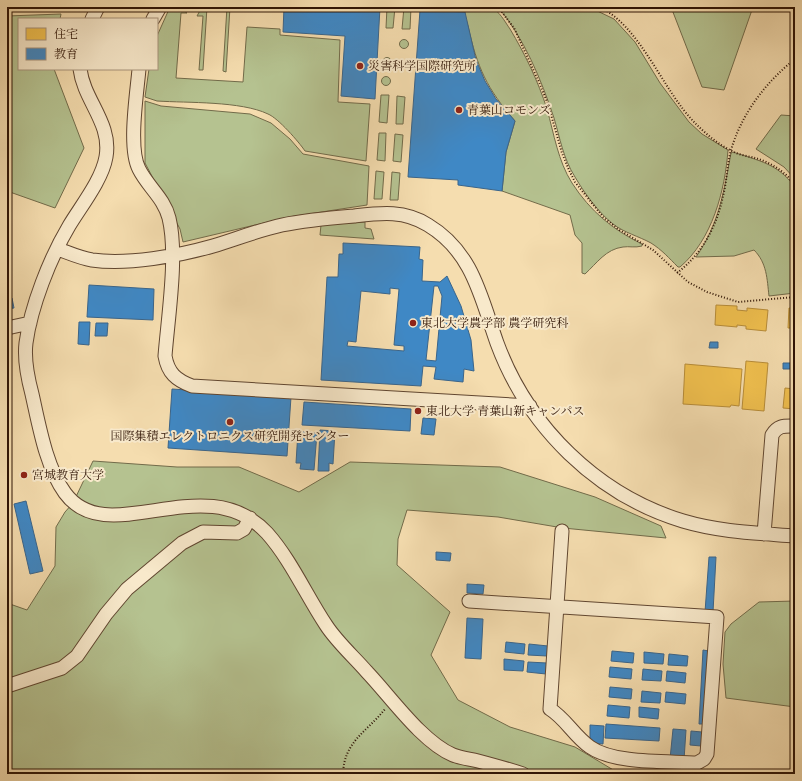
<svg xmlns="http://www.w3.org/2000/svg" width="802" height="781" viewBox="0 0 802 781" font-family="'Old Standard TT','Noto Serif JP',serif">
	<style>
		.green { fill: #b5c290; stroke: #726b4a }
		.homes { fill: #f2c14e; stroke: #b88d38 }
		.schools { fill: #3f88c5; stroke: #3a658b; fill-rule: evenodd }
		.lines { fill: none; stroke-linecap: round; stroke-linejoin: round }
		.minor-casing { stroke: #604630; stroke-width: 15 }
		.path { stroke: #2f1405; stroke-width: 2; stroke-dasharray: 1 2; stroke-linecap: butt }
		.minor { stroke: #f8e9cb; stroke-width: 13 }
		.poi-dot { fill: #8f2418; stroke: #f8e9cb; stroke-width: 1.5 }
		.labels { text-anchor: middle; stroke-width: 4; stroke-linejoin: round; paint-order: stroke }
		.poi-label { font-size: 12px; fill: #2f1405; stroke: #f8e9cb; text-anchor: start }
	</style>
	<rect width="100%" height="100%" fill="#f5ddaf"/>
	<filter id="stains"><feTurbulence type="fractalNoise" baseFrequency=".005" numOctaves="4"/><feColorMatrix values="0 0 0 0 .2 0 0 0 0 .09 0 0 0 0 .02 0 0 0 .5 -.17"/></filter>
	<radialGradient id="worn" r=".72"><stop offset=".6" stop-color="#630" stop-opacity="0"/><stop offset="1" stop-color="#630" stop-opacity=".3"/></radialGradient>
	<path class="green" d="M 170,7 L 178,7 L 187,13 L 181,13 L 176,78 L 243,82 L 247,27 L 280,29 L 280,35 L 340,40 L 338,102 L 370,104 L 366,161 L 305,151 C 299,142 278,118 268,114 C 241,101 188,103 157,101 L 145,97 L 149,69 L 157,69 L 157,36 Z
		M 202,7 L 207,7 L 203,70 L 199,70 L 203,16 L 197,16 Z
		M 227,7 L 230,7 L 226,72 L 223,71 Z
		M 387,7 L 395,7 L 393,28 L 386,28 Z
		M 404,7 L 411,7 L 410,29 L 402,29 Z
		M 463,7 L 490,7 C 499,10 505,22 510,29 C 525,54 538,81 547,109 C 554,134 558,161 572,183 C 590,211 613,230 642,244 L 642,246 C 635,248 629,246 623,247 C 606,249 597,263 585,274 L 582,273 L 582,243 L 575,235 L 570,215 L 502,191 L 506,152 L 515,121 C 487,89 477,67 468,26 C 466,20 462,12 463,7 Z
		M 498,7 L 589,7 L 614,19 L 635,42 L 660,83 L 689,122 L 702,134 L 728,150 C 725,191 712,240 680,267 L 678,267 C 669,258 662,250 651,243 C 638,236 625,233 613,224 C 598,212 585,194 575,177 C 563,158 560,138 554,118 C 541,79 524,38 498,7 Z
		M 671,7 L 753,7 L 724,90 L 702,87 Z
		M 61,14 L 60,19 L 19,19 L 19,69 L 54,69 L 84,148 L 55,208 L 7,191 L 7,16 Z
		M399.5 44a4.5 4.5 0 1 1 9 0a4.5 4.5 0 1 1-9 0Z
		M382.5 62a4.5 4.5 0 1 1 9 0a4.5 4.5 0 1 1-9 0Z
		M381.5 81a4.5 4.5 0 1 1 9 0a4.5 4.5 0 1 1-9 0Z
		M 381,95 L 389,95 L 387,123 L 379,122 Z
		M 397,96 L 405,97 L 403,124 L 396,124 Z
		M 145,101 L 161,106 L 250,114 L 271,123 L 290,139 L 303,154 L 369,166 L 367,205 L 289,217 L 183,242 L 180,229 L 145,163 Z
		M 781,115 L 795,116 L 795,179 L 784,167 L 756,149 Z
		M 379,133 L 386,133 L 385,161 L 377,160 Z
		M 395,134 L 403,135 L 401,162 L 393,161 Z
		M 733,152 C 759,161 777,163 795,187 L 795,293 L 769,296 C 767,279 767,263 754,250 L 734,256 L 696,257 C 719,224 724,191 731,153 Z
		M 376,171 L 384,172 L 382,199 L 374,199 Z
		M 392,172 L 400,173 L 398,200 L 390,200 Z
		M 365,222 L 365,228 L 371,229 L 374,239 L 320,235 L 321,225 Z
		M 93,461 L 177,467 L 239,467 L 299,492 L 350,462 L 500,467 L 595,497 L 661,526 L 666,538 L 563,528 L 498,517 L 407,510 L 398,539 L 397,565 L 450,612 L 431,655 L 458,700 L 510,727 L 575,747 L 620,774 L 7,774 L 7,603 L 27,610 L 55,566 L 56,527 L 65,512 L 73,503 Z
		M 795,601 L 795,707 L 726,698 L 723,664 L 725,632 L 731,624 L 759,602 Z"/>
	<path class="homes" d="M 716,305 L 737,306 L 737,310 L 747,311 L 747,308 L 768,310 L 766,331 L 746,329 L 746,326 L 737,325 L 737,327 L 715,325 Z
		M 789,308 L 795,308 L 795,328 L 788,328 Z
		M 746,361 L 768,363 L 764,411 L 742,409 Z
		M 685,364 L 742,369 L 739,406 L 731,405 L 730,407 L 683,404 Z
		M 785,388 L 795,389 L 795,409 L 783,408 Z"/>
	<path class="schools" d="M 284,7 L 380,7 L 375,99 L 341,96 L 345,36 L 283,32 Z
		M 420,10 L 465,12 L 476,60 L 485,81 L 496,99 L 515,121 L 506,152 L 502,191 L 458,185 L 458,180 L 408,177 Z
		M 343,243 L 420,247 L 419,259 L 423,260 L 422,281 L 440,282 L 447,276 L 461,306 L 471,340 L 474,371 L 464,369 L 463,382 L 434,379 L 436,367 L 423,366 L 421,386 L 321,380 L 327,277 L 338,277 L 339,254 L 343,254 ZM 434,286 L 438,286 L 442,296 L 436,361 L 426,360 ZM 390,288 L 399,289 L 394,345 L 404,346 L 404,351 L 347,346 L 348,341 L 356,342 L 361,291 L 390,294 Z
		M 89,285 L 154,289 L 153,320 L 87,317 Z
		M 12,298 L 14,308 L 7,309 L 7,299 Z
		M 79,322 L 90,322 L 89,345 L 78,344 Z
		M 96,323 L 108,323 L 107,336 L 95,336 Z
		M 710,342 L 718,342 L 718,348 L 709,348 Z
		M 783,363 L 791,363 L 791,369 L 783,369 Z
		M 172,389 L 291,397 L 287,456 L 168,448 Z
		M 304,402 L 411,409 L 410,431 L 302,425 Z
		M 423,418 L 436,419 L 434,435 L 421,434 Z
		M 320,430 L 335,431 L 333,464 L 329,463 L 329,471 L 318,471 Z
		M 298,431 L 317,433 L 314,470 L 300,469 L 301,463 L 296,463 Z
		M 26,501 L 43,571 L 30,574 L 14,504 Z
		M 436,552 L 451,553 L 450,561 L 436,560 Z
		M 709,557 L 716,557 L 713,612 L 705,612 Z
		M 467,584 L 484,585 L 483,594 L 467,593 Z
		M 467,618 L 483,619 L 481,659 L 465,658 Z
		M 506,642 L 525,644 L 524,654 L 505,652 Z
		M 529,644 L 548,646 L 547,656 L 528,655 Z
		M 703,650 L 709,651 L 705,724 L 699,724 Z
		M 612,651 L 634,653 L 633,663 L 611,661 Z
		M 644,652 L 664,654 L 663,664 L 644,663 Z
		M 669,654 L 688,656 L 687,666 L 668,665 Z
		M 504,659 L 524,661 L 523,671 L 504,670 Z
		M 528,662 L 547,663 L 546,674 L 527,672 Z
		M 610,667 L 632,669 L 631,679 L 609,677 Z
		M 643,669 L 662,671 L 661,681 L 642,680 Z
		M 667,671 L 686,673 L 685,683 L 666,681 Z
		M 610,687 L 632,689 L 631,699 L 609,697 Z
		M 642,691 L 661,693 L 660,703 L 641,702 Z
		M 666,692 L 686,694 L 685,704 L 665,702 Z
		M 608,705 L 630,707 L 629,718 L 607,716 Z
		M 639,707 L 659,709 L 658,719 L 639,717 Z
		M 606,724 L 660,728 L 659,741 L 605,738 Z
		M 590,725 L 604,726 L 603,744 L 590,743 Z
		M 673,729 L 686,730 L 684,760 L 670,759 Z
		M 691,731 L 702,732 L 701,746 L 690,745 Z"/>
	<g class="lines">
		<g class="minor-casing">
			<path id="minor" d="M 92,19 L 98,7
				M 153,19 L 160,7
				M 80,69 C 84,101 112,123 106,157 C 102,180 81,206 69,226 C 50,258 31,306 26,343 C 24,359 28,379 32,394 C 39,425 46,467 65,493 C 108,552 205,466 267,533 C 291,560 306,595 326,625 C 337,642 354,657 367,672 C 390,696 422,742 453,755 C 460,758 470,759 478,761 C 493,765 508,769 523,774
				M 139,69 C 137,93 128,148 139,169 C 148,187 164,198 169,218 C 178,255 168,317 165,356 C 168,373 176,380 192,386 L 530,406
				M 58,249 C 69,253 80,258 92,260 C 128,265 178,256 213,246 C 236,239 259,230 282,225 C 306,220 330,218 354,216 C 381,213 404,210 428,225 C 473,252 481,298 497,343 C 528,427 597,495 683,521 C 720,532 757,533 795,536
				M 7,328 L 30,323
				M 764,534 L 772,435 C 778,425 784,426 795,426
				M 469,601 L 717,617 L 707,754 L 704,759 L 697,763 C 667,761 614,764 590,747 C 574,736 566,719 550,709 L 562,531
				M 7,686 L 62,668 L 77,656 L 106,614 L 127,589 L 182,543 L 203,532 L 237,533 L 244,529 L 250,518"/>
		</g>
		<path class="path" d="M 498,7 L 514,28 L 539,82 L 548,104 L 562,153 L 569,170 L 575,182 L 603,217 L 618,229 L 653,250 L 688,282 L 707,292 L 738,302 L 795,297
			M 599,7 C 640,25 663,91 695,123 C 706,134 719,145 732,151 C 739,155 748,156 755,158 C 770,162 786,172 795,185
			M 677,273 C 702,254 717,226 723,196 C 727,181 727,165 731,150 C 742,113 766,82 795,59
			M 343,774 C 344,741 367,732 385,709"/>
		<use href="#minor" class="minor"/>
	</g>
	<g class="poi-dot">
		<circle cx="360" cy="66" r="4"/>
		<circle cx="459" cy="110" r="4"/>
		<circle cx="413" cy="323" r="4"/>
		<circle cx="418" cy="411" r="4"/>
		<circle cx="230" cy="422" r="4"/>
		<circle cx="24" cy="475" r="4"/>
	</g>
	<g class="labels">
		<g class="poi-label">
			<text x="368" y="70">災害科学国際研究所</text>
			<text x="467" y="114">青葉山コモンズ</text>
			<text x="421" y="327">東北大学農学部 農学研究科</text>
			<text x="426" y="415">東北大学 青葉山新キャンパス</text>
			<text x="230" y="440" text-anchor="middle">国際集積エレクトロニクス研究開発センター</text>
			<text x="32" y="479">宮城教育大学</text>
		</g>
	</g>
	<rect width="802" height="781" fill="none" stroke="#f5ddaf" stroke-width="24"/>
	<rect x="8" y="8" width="786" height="765" fill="none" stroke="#2f1405" stroke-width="2"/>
	<rect x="12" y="12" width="778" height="757" fill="none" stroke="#2f1405"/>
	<rect x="18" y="18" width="140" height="52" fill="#f8e9cb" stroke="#a8947c"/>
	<rect x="26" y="28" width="20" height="12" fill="#f2c14e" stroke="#a8947c"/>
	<text x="54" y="38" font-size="12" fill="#2f1405">住宅</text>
	<rect x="26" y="48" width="20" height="12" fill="#3f88c5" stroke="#a8947c"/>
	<text x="54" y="58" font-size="12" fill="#2f1405">教育</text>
	<rect width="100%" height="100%" filter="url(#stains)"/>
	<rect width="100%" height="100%" fill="url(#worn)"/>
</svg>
